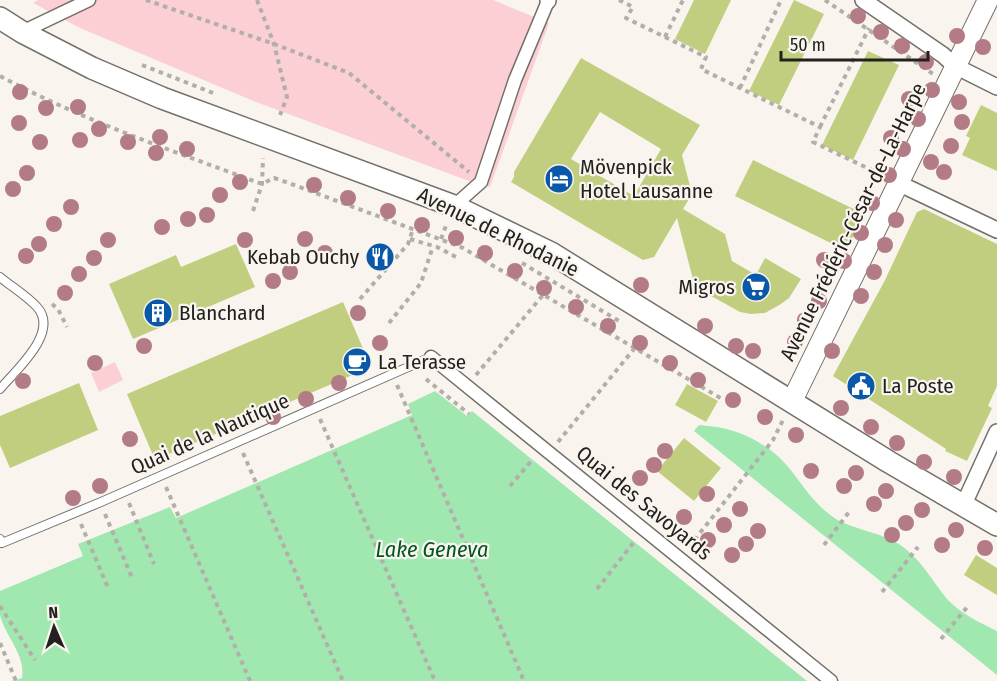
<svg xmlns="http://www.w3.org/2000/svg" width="997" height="681" viewBox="0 0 997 681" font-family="'Fira Sans Condensed',sans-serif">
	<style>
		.green { fill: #fbcfd3 }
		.water { fill: #a1e7b0 }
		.building { fill: #c1ce7f; fill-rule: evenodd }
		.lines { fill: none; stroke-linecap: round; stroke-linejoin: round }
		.service-casing { stroke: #736f69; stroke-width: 10 }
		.pedestrian-casing { stroke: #736f69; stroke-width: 15 }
		.minor-casing { stroke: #736f69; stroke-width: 18 }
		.tertiary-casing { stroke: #736f69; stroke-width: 22 }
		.secondary-casing { stroke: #736f69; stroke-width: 24 }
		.path { stroke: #b2aea9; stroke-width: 4; stroke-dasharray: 4.5 4.5; stroke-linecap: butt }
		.service { stroke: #fff; stroke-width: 8 }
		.pedestrian { stroke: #fff; stroke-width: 12 }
		.minor { stroke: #fff; stroke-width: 15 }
		.tertiary { stroke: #fff; stroke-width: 20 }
		.secondary { stroke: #fff; stroke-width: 21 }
		.tree { fill: #b37b85 }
		.labels { text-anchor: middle; stroke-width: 4.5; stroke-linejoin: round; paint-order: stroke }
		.poi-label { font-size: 21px; fill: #23211f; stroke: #f9f5ee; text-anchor: start }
		.street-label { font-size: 21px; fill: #23211f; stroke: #f9f5ee }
		.water-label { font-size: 22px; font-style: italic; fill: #005525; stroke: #f9f5ee }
	</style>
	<rect width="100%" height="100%" fill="#f9f5ee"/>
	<path class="green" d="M 38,0 L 493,0 L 549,23 L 490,187 L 469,181 L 256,102 L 80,28 L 33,3 Z
		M 115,362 L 123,380 L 99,392 L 91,373 Z"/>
	<path class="water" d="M 435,391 L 467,416 L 472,411 L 807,681 L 12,681 L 22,678 C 26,655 5,636 0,615 C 0,608 0,598 0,591 L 83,556 L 78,544 L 170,507 L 176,518 L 412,415 L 408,404 Z
		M 699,425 C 705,426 711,426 717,427 C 746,432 775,448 793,473 C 807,491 816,506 836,519 C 859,532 886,532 907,550 C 924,564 933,582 947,599 C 961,614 979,622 997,631 L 997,675 L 694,431 Z"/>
	<path class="building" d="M 694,0 L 731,0 L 705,54 L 675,39 Z
		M 794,0 L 824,14 L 779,105 L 749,91 Z
		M 868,51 L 899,65 L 853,160 L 822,145 Z
		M 581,58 L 700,125 L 682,155 L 692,194 L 683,209 L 725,234 L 732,261 L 756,275 L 765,258 L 801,279 L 789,298 L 781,304 L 765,313 L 751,314 L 740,312 L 695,287 L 677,218 L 654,257 L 643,260 L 511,182 L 514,177 L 514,172 ZM 600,112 L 661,149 L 634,196 L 571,159 Z
		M 981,105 L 997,113 L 997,171 L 962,155 L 970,138 L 966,136 Z
		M 753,160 L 864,214 L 847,251 L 735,196 Z
		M 924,209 L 997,244 L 997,386 L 988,406 L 992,408 L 967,461 L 945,451 L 946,449 L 833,376 L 884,282 L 917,212 Z
		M 236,244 L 255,287 L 133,339 L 109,284 L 176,255 L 181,267 Z
		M 377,245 L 393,255 L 382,270 L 367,260 Z
		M 343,302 L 371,367 L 155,460 L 127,394 Z
		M 79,383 L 98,430 L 10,468 L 0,445 L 0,416 Z
		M 687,384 L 718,401 L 706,422 L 675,405 Z
		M 684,438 L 721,468 L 694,501 L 657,471 Z
		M 976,555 L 997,568 L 997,595 L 964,575 Z"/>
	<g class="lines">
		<g class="service-casing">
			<path id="service" d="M 0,277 C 12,287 27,296 37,307 C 60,332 16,370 0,389
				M 0,539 L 2,543 L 101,502 L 431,357"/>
		</g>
		<g class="pedestrian-casing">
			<path id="pedestrian" d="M 22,32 L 89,0
				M 454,206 L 481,182 L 515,80 L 548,1
				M 431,357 L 831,681"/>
		</g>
		<g class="minor-casing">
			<path id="minor" d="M 863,0 L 943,55 L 955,66 L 997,87
				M 548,1 L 548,0
				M 898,183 L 997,230
				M 963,506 L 997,432"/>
		</g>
		<g class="tertiary-casing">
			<path id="tertiary" d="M 792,401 L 988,0"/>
		</g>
		<g class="secondary-casing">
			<path id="secondary" d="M 0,18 L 22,32 L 92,68 L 162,98 L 454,206 L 551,253 L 889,462 L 997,525"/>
		</g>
		<path class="path" d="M 146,0 L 274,44 L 349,73 L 469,172
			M 257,0 L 274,44 L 287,97 L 280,115
			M 619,0 L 633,7 L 626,18 L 706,57 L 701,69 L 820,127 L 813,142 L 882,175
			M 825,0 L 933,74
			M 665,37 L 683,0
			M 142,65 L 213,93
			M 0,76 C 84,121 173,151 262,184 L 274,178 L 286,182 L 461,247 L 724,400
			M 740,88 L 781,0
			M 820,127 L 869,28
			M 253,211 L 262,184 L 263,158
			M 410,239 L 437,247 L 458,258
			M 441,239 L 447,223
			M 522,263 L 619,321
			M 360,299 L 408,244 L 413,229
			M 52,304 L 58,309 L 67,327
			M 389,323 L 421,283 L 433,246
			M 476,375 L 543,295
			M 426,379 L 469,414
			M 397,385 L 524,681
			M 320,419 L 435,681
			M 558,442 L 634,349
			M 243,453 L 343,681
			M 510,486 L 533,459
			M 166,487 L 250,681
			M 129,503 L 154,564
			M 105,514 L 133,580
			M 81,524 L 109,590
			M 824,545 L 849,512
			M 689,547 L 773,440 L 784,418
			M 597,589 L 634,542
			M 882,592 L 918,547
			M 0,606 L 35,660
			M 941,639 L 968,606
			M 0,643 L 16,681"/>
		<use href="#service" class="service"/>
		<use href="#pedestrian" class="pedestrian"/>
		<use href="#minor" class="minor"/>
		<use href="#tertiary" class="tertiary"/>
		<use href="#secondary" class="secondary"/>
	</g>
	<g class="tree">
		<circle cx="858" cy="16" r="8"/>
		<circle cx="881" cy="32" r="8"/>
		<circle cx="957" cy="36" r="8"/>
		<circle cx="902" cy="46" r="8"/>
		<circle cx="983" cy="47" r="8"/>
		<circle cx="926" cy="62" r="8"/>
		<circle cx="932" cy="90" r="8"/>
		<circle cx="20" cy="92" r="8"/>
		<circle cx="909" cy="99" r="8"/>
		<circle cx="959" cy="102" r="8"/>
		<circle cx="78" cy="107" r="8"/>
		<circle cx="46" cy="108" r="8"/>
		<circle cx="918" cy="119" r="8"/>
		<circle cx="962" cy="122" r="8"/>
		<circle cx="19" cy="123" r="8"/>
		<circle cx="99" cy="129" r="8"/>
		<circle cx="160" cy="137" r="8"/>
		<circle cx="891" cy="138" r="8"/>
		<circle cx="80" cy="140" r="8"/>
		<circle cx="40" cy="142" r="8"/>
		<circle cx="128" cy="142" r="8"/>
		<circle cx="951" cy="146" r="8"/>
		<circle cx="187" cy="149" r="8"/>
		<circle cx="903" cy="149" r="8"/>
		<circle cx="156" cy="153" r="8"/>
		<circle cx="931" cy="162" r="8"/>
		<circle cx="944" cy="172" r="8"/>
		<circle cx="27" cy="173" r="8"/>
		<circle cx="889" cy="175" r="8"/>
		<circle cx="240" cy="182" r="8"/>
		<circle cx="314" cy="185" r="8"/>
		<circle cx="13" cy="189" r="8"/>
		<circle cx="220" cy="195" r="8"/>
		<circle cx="348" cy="198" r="8"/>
		<circle cx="872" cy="203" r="8"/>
		<circle cx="71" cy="207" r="8"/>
		<circle cx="388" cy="211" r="8"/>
		<circle cx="207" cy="215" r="8"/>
		<circle cx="188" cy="219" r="8"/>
		<circle cx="896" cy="220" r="8"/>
		<circle cx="54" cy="224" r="8"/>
		<circle cx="422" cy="225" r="8"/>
		<circle cx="162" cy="227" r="8"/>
		<circle cx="861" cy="233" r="8"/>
		<circle cx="456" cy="238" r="8"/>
		<circle cx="305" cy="239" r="8"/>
		<circle cx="108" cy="240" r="8"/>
		<circle cx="245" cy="240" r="8"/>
		<circle cx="39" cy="244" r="8"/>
		<circle cx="885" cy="245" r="8"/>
		<circle cx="325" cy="253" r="8"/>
		<circle cx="485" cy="253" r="8"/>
		<circle cx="26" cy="256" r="8"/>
		<circle cx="94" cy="258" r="8"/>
		<circle cx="824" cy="260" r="8"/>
		<circle cx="844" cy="261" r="8"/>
		<circle cx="515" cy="271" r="8"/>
		<circle cx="290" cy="272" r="8"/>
		<circle cx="874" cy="272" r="8"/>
		<circle cx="79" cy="274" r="8"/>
		<circle cx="273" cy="281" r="8"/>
		<circle cx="641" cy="285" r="8"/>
		<circle cx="544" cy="288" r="8"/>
		<circle cx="65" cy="293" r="8"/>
		<circle cx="861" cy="296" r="8"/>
		<circle cx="819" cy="301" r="8"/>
		<circle cx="576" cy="307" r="8"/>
		<circle cx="358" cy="313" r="8"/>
		<circle cx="805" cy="320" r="8"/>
		<circle cx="608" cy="326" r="8"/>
		<circle cx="705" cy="326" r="8"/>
		<circle cx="795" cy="342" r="8"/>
		<circle cx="380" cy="343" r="8"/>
		<circle cx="640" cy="343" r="8"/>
		<circle cx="144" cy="346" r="8"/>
		<circle cx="736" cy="346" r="8"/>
		<circle cx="753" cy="351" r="8"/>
		<circle cx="832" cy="351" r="8"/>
		<circle cx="95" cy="363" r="8"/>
		<circle cx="670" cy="363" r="8"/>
		<circle cx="698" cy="380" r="8"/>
		<circle cx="23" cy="381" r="8"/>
		<circle cx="339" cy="383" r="8"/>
		<circle cx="306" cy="399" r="8"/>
		<circle cx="733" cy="400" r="8"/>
		<circle cx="841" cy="408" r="8"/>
		<circle cx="273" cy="417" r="8"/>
		<circle cx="765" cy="417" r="8"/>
		<circle cx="871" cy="427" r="8"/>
		<circle cx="796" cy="435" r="8"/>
		<circle cx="130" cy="439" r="8"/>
		<circle cx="897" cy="443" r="8"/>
		<circle cx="665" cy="451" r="8"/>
		<circle cx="924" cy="462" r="8"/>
		<circle cx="654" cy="465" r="8"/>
		<circle cx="811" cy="471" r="8"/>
		<circle cx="856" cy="473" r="8"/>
		<circle cx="954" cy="477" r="8"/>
		<circle cx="640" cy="478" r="8"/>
		<circle cx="100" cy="486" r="8"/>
		<circle cx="844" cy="486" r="8"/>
		<circle cx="886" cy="491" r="8"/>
		<circle cx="707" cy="494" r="8"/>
		<circle cx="73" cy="498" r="8"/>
		<circle cx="874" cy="504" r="8"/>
		<circle cx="740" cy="509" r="8"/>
		<circle cx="922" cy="510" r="8"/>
		<circle cx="684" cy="517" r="8"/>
		<circle cx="906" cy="523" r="8"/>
		<circle cx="724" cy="525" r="8"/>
		<circle cx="956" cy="530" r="8"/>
		<circle cx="758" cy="531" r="8"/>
		<circle cx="892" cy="535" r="8"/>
		<circle cx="708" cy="540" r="8"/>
		<circle cx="746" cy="544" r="8"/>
		<circle cx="942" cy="545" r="8"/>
		<circle cx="985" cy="548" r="8"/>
		<circle cx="732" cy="555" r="8"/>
	</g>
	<defs>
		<g id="hotel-disc" transform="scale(1.5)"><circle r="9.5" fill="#0a59a8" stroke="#f9f5ee"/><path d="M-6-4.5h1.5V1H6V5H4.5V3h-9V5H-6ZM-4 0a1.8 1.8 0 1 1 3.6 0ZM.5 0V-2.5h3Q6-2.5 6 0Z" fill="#fff"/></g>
		<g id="restaurant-disc" transform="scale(1.5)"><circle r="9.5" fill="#0a59a8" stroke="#f9f5ee"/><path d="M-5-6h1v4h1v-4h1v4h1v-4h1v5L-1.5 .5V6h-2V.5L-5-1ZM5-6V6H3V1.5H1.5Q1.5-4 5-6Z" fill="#fff"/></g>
		<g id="supermarket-disc" transform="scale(1.5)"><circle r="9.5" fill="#0a59a8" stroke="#f9f5ee"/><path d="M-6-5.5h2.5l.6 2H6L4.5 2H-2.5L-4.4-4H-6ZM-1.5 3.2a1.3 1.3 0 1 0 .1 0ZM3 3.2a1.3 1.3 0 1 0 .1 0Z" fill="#fff"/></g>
		<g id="building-disc" transform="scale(1.5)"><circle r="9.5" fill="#0a59a8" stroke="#f9f5ee"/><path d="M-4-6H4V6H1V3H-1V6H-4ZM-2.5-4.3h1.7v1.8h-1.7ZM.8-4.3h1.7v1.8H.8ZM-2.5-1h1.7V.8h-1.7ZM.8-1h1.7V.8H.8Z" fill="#fff"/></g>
		<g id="cafe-disc" transform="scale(1.5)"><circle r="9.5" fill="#0a59a8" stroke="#f9f5ee"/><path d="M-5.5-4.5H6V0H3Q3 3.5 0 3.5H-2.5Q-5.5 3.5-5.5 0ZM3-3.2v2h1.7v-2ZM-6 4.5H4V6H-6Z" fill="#fff"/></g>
		<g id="civic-disc" transform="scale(1.5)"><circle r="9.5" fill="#0a59a8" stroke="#f9f5ee"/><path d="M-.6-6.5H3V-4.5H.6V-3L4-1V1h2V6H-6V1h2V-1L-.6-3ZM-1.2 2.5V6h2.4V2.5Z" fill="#fff"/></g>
	</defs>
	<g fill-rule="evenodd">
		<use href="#hotel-disc" x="559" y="179"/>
		<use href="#restaurant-disc" x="380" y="257"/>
		<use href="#supermarket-disc" x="756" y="287"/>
		<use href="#building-disc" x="158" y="313"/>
		<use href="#cafe-disc" x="357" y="362"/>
		<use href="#civic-disc" x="861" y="386"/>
	</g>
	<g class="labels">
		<g class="poi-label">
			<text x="580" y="174">Mövenpick<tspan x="580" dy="24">Hotel Lausanne</tspan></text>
			<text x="359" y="264" text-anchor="end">Kebab Ouchy</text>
			<text x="735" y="294" text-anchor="end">Migros</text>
			<text x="179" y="320">Blanchard</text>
			<text x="378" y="369">La Terasse</text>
			<text x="882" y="393">La Poste</text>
		</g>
		<g class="street-label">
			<text transform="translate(853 222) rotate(-64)" y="7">Avenue Frédéric-César-de-La-Harpe</text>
			<text transform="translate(498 232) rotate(26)" y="7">Avenue de Rhodanie</text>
			<text transform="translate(210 434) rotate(-24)" y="7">Quai de la Nautique</text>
			<text transform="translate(644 503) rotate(39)" y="7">Quai des Savoyards</text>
		</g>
		<g class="water-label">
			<text x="432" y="557">Lake Geneva</text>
		</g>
	</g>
	<g transform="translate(54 627) rotate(357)" stroke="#f9f5ee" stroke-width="4.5" paint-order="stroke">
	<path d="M0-4.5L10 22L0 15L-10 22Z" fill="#23211f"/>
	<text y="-9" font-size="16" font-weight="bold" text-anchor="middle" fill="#23211f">N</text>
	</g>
	<path d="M781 51v9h147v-9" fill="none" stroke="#23211f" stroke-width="3"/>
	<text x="790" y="51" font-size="18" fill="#23211f" stroke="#f9f5ee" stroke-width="4.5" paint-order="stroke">50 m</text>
</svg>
